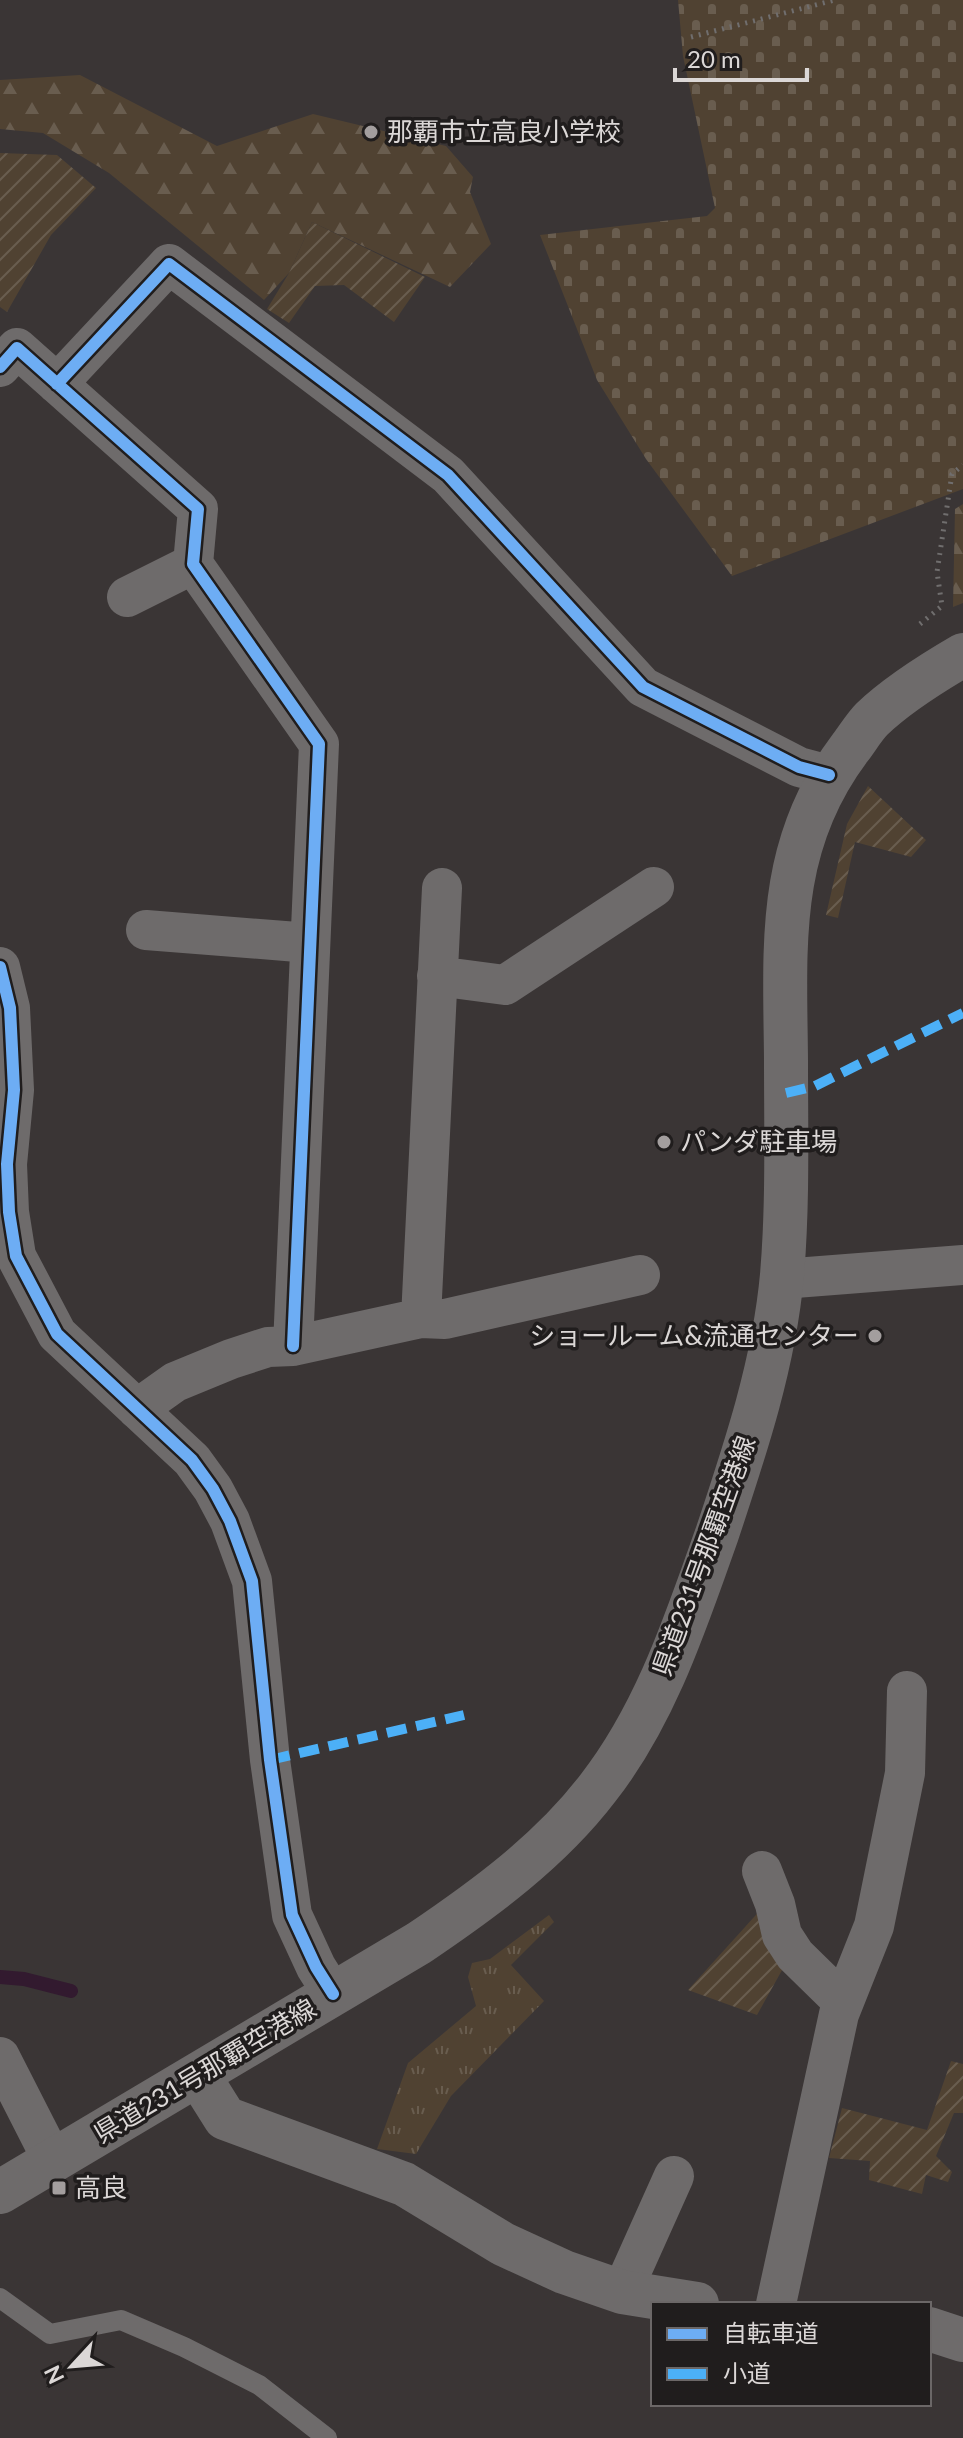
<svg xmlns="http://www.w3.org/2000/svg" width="963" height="2438" viewBox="0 0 963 2438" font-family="Lato,'Noto Sans JP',sans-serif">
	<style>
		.grass { fill: url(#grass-tufts) }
		.forest { fill: url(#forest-firs) }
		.cemetery { fill: url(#cemetery-stones) }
		.garden { fill: url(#garden-furrows) }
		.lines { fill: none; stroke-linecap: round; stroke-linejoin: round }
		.stream { stroke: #321a2f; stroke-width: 14 }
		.path { stroke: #706e6e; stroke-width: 5; stroke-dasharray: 2 6; stroke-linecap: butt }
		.lane { stroke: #6e6b6b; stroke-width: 20 }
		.street { stroke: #6e6b6b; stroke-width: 40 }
		.secondary { stroke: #6e6b6b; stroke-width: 44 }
		.quiet { stroke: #4cb0f7; stroke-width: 10; stroke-dasharray: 20 10; stroke-linecap: butt }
		.cycleway-casing { stroke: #201d1d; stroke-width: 17 }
		.cycleway { stroke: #6dadf4; stroke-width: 12 }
		.poi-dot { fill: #a39e9e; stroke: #201d1d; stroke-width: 3 }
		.labels { text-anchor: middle; stroke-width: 7; stroke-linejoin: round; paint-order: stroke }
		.poi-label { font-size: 26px; fill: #dbd7d6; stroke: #201d1d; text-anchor: start }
		.street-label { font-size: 26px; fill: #dbd7d6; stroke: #201d1d }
	</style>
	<defs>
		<pattern id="grass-tufts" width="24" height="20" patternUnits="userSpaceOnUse" patternTransform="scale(2)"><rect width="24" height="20" fill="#504232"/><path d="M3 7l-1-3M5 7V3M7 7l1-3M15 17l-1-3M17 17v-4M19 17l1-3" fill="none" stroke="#695d4f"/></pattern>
		<pattern id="forest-firs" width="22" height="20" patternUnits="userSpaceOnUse" patternTransform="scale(2)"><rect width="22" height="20" fill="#504232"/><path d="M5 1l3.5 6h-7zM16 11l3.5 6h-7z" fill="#695d4f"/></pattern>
		<pattern id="cemetery-stones" width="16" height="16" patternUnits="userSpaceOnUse" patternTransform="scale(2)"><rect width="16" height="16" fill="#504232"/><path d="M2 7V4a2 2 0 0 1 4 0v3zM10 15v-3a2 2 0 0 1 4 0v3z" fill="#695d4f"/></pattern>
		<pattern id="garden-furrows" width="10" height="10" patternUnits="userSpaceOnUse" patternTransform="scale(2)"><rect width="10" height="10" fill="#504232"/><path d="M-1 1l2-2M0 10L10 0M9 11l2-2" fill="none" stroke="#695d4f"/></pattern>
	</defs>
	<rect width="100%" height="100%" fill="#3a3535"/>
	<path class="grass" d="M 549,1915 L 554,1922 L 511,1965 L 544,2001 L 451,2096 L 416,2154 L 377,2149 L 408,2063 L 476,2006 L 468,1977 L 472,1963 L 490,1959 Z"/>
	<path class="forest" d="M 80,75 L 217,146 L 313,114 L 446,146 L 473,177 L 470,192 L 491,244 L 450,287 L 312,222 L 289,273 L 264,300 L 109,173 L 43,133 L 0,129 L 0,80 Z
		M 963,504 L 963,603 L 953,607 L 955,509 Z"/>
	<path class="cemetery" d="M 678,0 L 963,0 L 963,489 L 732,576 L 646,459 L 597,380 L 540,235 L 707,216 L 715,208 L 683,56 Z"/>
	<path class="garden" d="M 0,153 L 57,155 L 96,188 L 51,235 L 7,312 L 0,307 Z
		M 312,222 L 425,277 L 394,322 L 344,285 L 315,286 L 289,323 L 267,309 L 289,273 Z
		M 868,786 L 926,840 L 911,857 L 855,842 L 838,918 L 826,915 L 847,824 Z
		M 764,1906 L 786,1963 L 757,2015 L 688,1990 Z
		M 951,2061 L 963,2064 L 963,2113 L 954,2113 L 936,2156 L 952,2172 L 948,2182 L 926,2175 L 922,2194 L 869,2180 L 870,2161 L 829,2158 L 842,2108 L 927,2130 Z"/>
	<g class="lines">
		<path class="stream" d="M 0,1977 L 24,1979 L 71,1991"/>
		<path class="path" d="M 691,37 L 835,0
			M 920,624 L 942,606 L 937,572 L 952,474 L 963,465"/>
		<path class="lane" d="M 0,2298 L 50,2334 L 121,2320 L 184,2347 L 259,2385 L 327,2438"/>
		<path class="street" d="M 0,367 L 17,348 L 198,509 L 193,564 L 319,744 L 293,1346
			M 57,384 L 169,264 L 448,475 L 643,687 L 799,767 L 829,775
			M 127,597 L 193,564
			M 146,930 L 310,943
			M 0,967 L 10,1008 L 14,1090 L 7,1164 L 9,1212 L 16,1256 L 57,1334 L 192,1460 L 213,1489 L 230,1521 L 252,1581 L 270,1760 L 292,1915 L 316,1967 L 333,1994
			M 437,976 L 505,985 L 654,887
			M 782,1279 L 963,1265
			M 421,1318 L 445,1319 L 640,1275
			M 137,1409 L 175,1382 L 231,1359 L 268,1347 L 293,1346 L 421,1318 L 442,888
			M 762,1871 L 775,1904 L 782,1935 L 795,1955 L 842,2001
			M 0,2057 L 53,2161
			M 622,2292 L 674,2176
			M 776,2304 L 839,2014 L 874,1926 L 905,1773 L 907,1691"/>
		<path class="secondary" d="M 198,2075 L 225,2118 L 404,2184 L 503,2244 L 564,2272 L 622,2292 L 697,2304
			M 0,2192 L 419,1943 C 484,1899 550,1851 598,1788 C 656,1714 686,1621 717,1534 C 745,1450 774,1364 782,1275 C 788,1204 786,1132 786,1060 C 785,945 776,846 850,748 C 857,739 864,727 872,719 C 898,694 932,673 963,655
			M 929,2329 L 963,2340"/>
		<path class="quiet" d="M 786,1093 L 815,1086 L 963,1013
			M 270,1760 L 464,1715"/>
		<g class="cycleway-casing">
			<path id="cycleway" d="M 0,367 L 17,348 L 198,509 L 193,564 L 319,744 L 293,1346
				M 57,384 L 169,264 L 448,475 L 643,687 L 799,767 L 829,775
				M 0,967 L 10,1008 L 14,1090 L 7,1164 L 9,1212 L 16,1256 L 57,1334 L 192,1460 L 213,1489 L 230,1521 L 252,1581 L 270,1760 L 292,1915 L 316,1967 L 333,1994"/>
		</g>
		<use href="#cycleway" class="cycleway"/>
	</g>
	<g class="poi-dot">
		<circle cx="371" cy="132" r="8"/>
		<circle cx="664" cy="1142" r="8"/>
		<circle cx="875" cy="1336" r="8"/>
		<rect x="51" y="2180" width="16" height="16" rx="4"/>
	</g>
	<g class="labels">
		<g class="poi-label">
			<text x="387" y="141">那覇市立高良小学校</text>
			<text x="680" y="1151">パンダ駐車場</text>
			<text x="859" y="1345" text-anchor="end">ショールーム&amp;流通センター</text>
			<text x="75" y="2197">高良</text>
		</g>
		<g class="street-label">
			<text transform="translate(704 1556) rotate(-70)" y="9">県道231号那覇空港線</text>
			<text transform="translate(205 2071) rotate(-31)" y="9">県道231号那覇空港線</text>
		</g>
	</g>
	<rect x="651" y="2302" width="280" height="104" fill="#201d1d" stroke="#6b6767" stroke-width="2"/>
	<rect x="667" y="2328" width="40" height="12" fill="#6dadf4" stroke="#6b6767" stroke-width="2"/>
	<text x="723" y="2342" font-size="24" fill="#dbd7d6">自転車道</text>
	<rect x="667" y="2368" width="40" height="12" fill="#4cb0f7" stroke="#6b6767" stroke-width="2"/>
	<text x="723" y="2382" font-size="24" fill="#dbd7d6">小道</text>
	<g transform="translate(72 2366) rotate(244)" stroke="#201d1d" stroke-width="6" paint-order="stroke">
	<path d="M0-6L14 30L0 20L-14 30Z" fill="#dbd7d6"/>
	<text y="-12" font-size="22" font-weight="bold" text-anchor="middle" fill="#dbd7d6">N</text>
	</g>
	<path d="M675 68v12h132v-12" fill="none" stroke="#dbd7d6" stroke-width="4"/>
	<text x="687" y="68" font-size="24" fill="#dbd7d6" stroke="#201d1d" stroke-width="6" paint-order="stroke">20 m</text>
</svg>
